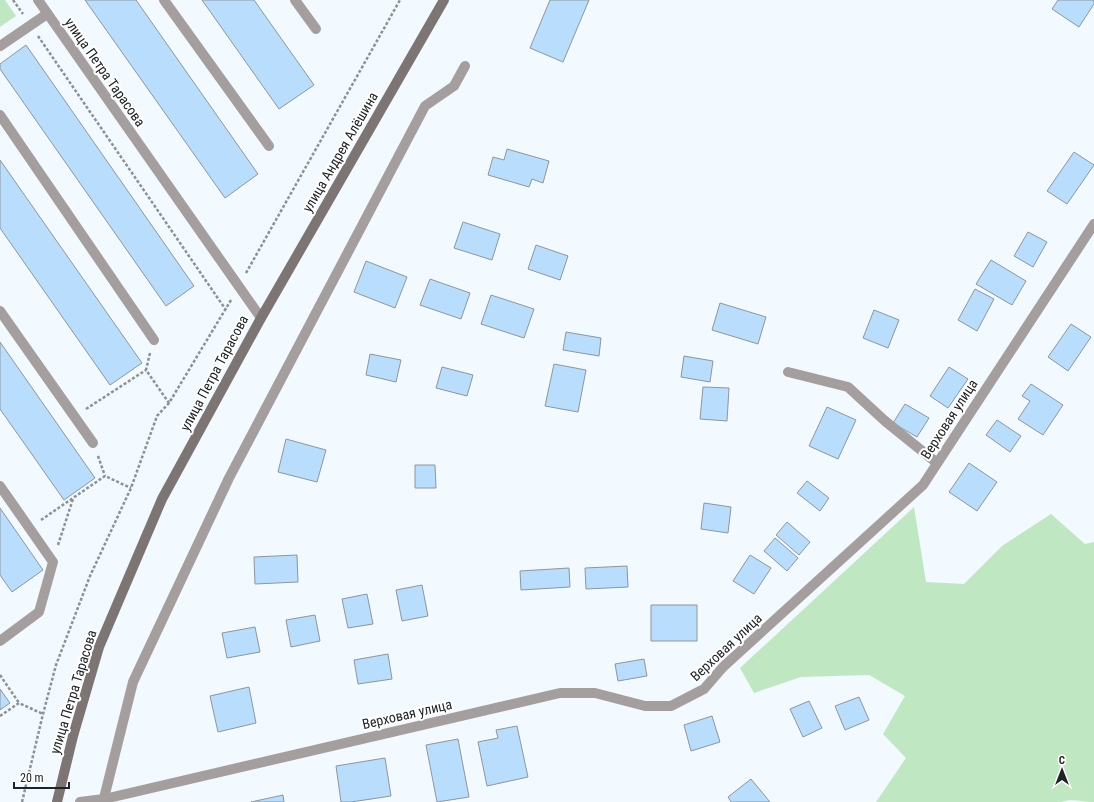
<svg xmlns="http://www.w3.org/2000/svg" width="1094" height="802" viewBox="0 0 1094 802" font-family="'Roboto Condensed',sans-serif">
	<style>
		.green { fill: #bfe8c2 }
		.building { fill: #b9ddfd; stroke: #8e969d }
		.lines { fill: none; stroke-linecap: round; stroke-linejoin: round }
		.path { stroke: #8c9195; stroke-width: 2.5; stroke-dasharray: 3 2; stroke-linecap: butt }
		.lane { stroke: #a49f9e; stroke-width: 10 }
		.street { stroke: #a49f9e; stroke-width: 10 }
		.secondary { stroke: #7c7574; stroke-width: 10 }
		.labels { text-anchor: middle; stroke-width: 4; stroke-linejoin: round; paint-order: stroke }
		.street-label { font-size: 14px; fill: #202325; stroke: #fff }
	</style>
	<rect width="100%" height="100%" fill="#f2f9ff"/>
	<path class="green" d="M 0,0 L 5,0 L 16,16 L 0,27 Z
		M 914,507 L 926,582 L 964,584 L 1002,546 L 1051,514 L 1085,544 L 1094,542 L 1094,802 C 1084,802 1070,798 1061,802 L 876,802 L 906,758 L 883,734 L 905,696 L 869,675 L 801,677 L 754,693 L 740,668 Z"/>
	<path class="building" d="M 85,0 L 136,0 L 258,174 L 225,198 Z
		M 202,0 L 254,0 L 314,85 L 279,109 Z
		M 550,0 L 589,0 L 563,62 L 530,48 Z
		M 1058,0 L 1094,0 L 1094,4 L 1079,27 L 1052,9 Z
		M 26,45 L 194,286 L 166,306 L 0,69 L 0,64 Z
		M 507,149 L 549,161 L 543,183 L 532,179 L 529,187 L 488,175 L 493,157 L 504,160 Z
		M 1074,152 L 1094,165 L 1067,204 L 1047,191 Z
		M 0,160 L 142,363 L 110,385 L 0,228 Z
		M 463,222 L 500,234 L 492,260 L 454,248 Z
		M 1028,232 L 1047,242 L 1033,267 L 1014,256 Z
		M 536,245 L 568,256 L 560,280 L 528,269 Z
		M 991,260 L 1026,281 L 1012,305 L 976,284 Z
		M 366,261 L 407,277 L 395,308 L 354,292 Z
		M 430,279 L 470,293 L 461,319 L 420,305 Z
		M 975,289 L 994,299 L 977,331 L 958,320 Z
		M 491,295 L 534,309 L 524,338 L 481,324 Z
		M 720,303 L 766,317 L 758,344 L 712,330 Z
		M 874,310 L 899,320 L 888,348 L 863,338 Z
		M 1071,324 L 1091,337 L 1068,371 L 1048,357 Z
		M 566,332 L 601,338 L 599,356 L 563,350 Z
		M 0,342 L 95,478 L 64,500 L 0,409 Z
		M 370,354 L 401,360 L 396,382 L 366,375 Z
		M 684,356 L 713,361 L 710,382 L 681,377 Z
		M 554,364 L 586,370 L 578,412 L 545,406 Z
		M 442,367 L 473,375 L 467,396 L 436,388 Z
		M 949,367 L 968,379 L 948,408 L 930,396 Z
		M 1031,384 L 1063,405 L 1043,435 L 1018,419 L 1030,401 L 1022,396 Z
		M 703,387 L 729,388 L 727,421 L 700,419 Z
		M 905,404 L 929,418 L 917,437 L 893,423 Z
		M 827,407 L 856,420 L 838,459 L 809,446 Z
		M 997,420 L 1021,436 L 1010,452 L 986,435 Z
		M 286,439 L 326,450 L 317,482 L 278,472 Z
		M 969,463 L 997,482 L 977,511 L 949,492 Z
		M 415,465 L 435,465 L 436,488 L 415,488 Z
		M 807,481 L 829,498 L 820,511 L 797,493 Z
		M 704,503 L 731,507 L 728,533 L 701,529 Z
		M 0,508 L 43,570 L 12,592 L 0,575 Z
		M 787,522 L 810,542 L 799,555 L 776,535 Z
		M 775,538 L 798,558 L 787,571 L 764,551 Z
		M 297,555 L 298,582 L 255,584 L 254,557 Z
		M 750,555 L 771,568 L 754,594 L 733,581 Z
		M 627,566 L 628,587 L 586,589 L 585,568 Z
		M 569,568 L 570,587 L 521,590 L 520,571 Z
		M 422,585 L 428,616 L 402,621 L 396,590 Z
		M 367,594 L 373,624 L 348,628 L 342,599 Z
		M 651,605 L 697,605 L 697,641 L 651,641 Z
		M 315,615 L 320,641 L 291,647 L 286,620 Z
		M 255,627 L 260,652 L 227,658 L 222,633 Z
		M 388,654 L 392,679 L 358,684 L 354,660 Z
		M 644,659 L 647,676 L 618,681 L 615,664 Z
		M 249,687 L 256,723 L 218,732 L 210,696 Z
		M 0,689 L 10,703 L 0,710 Z
		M 859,697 L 869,720 L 845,730 L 835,706 Z
		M 809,701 L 822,728 L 803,737 L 790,709 Z
		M 712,716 L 720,742 L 691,751 L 684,725 Z
		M 517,726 L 528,777 L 487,786 L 478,742 L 498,738 L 496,730 Z
		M 458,739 L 469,797 L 437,802 L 426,745 Z
		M 385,758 L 391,796 L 351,802 L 341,802 L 336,766 Z
		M 751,779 L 770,802 L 731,802 L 728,797 Z
		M 283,795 L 284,802 L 251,802 Z"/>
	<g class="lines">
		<path class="path" d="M 13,0 L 23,14
			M 38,36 L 226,310
			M 246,273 L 400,0
			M 150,353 L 146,370 L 169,403
			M 86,409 L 146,370
			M 98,456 L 105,476
			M 41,520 L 105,476 L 131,488
			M 58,545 L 73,499
			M 0,675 L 19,703
			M 0,716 L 19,703 L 43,714
			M 22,802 L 43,714 L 56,665 L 90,576 L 131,488 L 157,416 L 169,403 L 231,300"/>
		<path class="lane" d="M 164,0 L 269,146
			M 295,0 L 316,29
			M 0,115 L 154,340
			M 0,311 L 93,443
			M 788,372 L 848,387 L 885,421 L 937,463
			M 0,486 L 53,562 L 39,612 L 0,641
			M 103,802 L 133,682 L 229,478 L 425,106 L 454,86 L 465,66"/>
		<path class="street" d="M 38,0 L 261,318
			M 0,46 L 47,14
			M 80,802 L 104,799 L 560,693 L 595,693 L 645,706 L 671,706 L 704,689 L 723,667 L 923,485 L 1094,224"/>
		<path class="secondary" d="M 57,802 L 73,736 L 99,647 L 162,499 L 261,318 L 444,0"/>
	</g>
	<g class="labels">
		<g class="street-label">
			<text transform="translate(105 72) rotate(55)" y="5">улица Петра Тарасова</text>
			<text transform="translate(340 152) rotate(-60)" y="5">улица Андрея Алёшина</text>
			<text transform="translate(214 373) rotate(-62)" y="5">улица Петра Тарасова</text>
			<text transform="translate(949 419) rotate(-57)" y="5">Верховая улица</text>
			<text transform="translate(726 647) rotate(-43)" y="5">Верховая улица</text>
			<text transform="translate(73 692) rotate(-73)" y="5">улица Петра Тарасова</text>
			<text transform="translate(407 714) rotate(-13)" y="5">Верховая улица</text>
		</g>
	</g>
	<g transform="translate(1062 770)" stroke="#ffffff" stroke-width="3" paint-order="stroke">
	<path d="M0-3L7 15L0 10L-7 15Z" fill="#202325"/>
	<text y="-6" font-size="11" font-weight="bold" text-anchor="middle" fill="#202325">С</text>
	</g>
	<path d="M14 782v6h55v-6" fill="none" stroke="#202325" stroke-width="2"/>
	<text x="20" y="782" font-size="12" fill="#202325" stroke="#ffffff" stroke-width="3" paint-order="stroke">20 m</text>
</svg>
